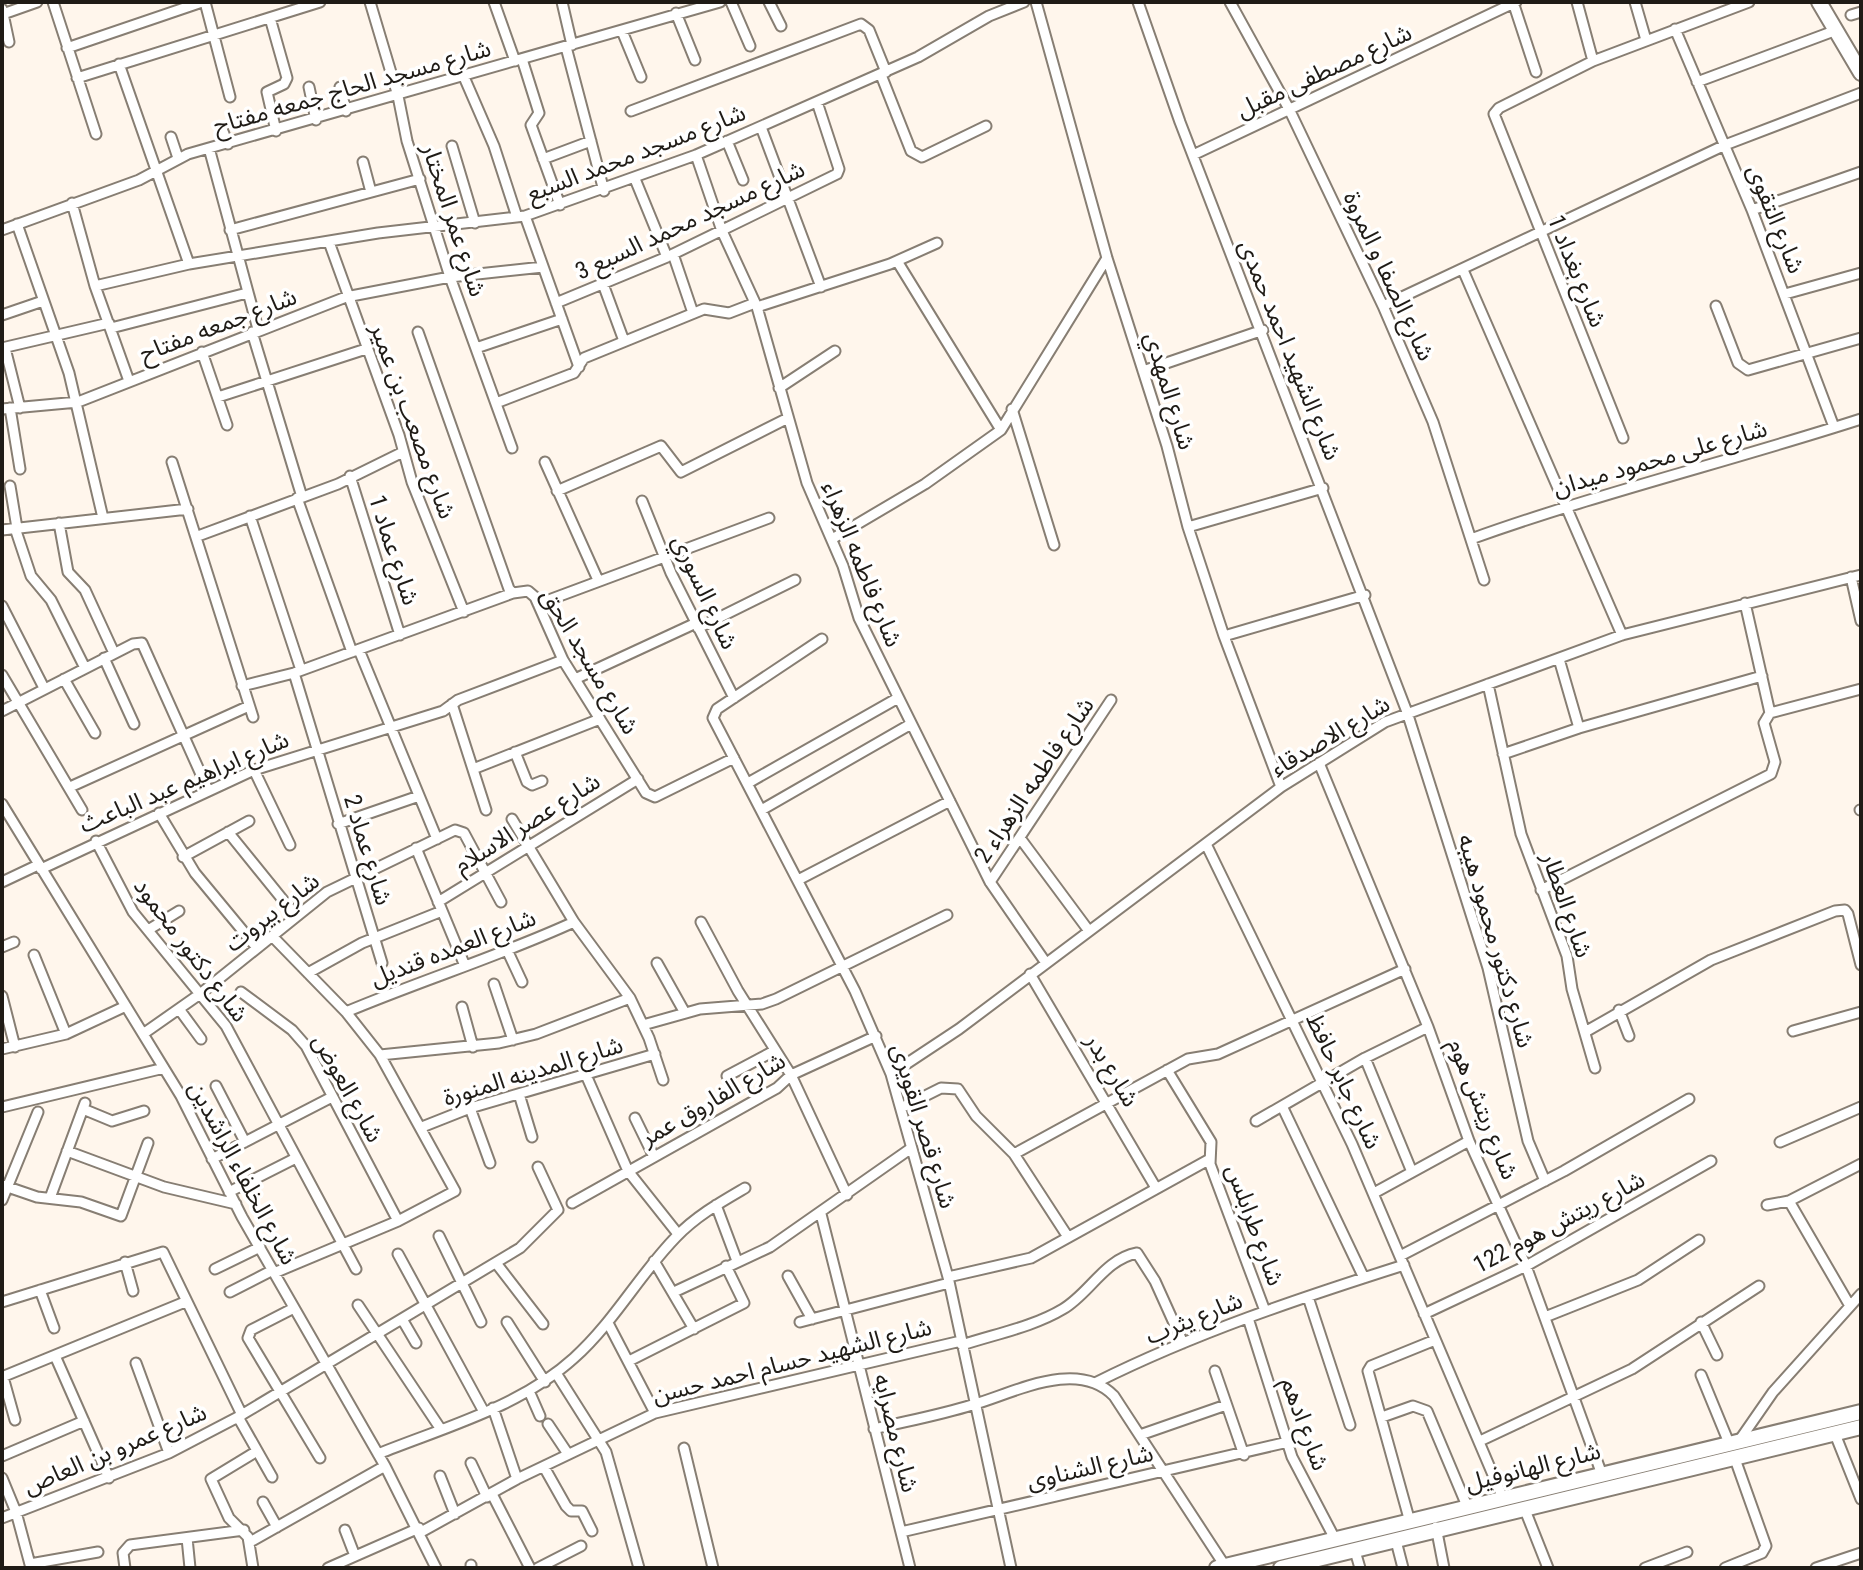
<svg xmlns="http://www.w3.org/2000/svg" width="1863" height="1570" viewBox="0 0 1863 1570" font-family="'Roboto Condensed','Noto Sans Arabic',sans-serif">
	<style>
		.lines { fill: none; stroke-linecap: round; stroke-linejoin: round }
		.street-casing { stroke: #877e73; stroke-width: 13 }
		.secondary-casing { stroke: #877e73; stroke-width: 18 }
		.street { stroke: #fff; stroke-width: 9 }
		.secondary { stroke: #fff; stroke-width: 14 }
		.labels { text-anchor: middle; stroke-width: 7; stroke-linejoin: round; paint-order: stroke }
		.street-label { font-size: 24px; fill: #1f1b16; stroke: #fff }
	</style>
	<rect width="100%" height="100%" fill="#fff6ec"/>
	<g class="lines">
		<g class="street-casing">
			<path id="street" d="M 53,2 L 96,134
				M 205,2 L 230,97
				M 370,2 L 398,96 L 407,141 L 450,277 L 512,448
				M 494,2 L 515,61
				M 562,2 L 572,45
				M 731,2 L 750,46
				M 769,2 L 781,26
				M 1036,2 L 1107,258 L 1167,446 L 1188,527 L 1224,636 L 1281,787
				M 1138,2 L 1180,122 L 1407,712 L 1488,968 L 1528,1141 L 1545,1181
				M 1230,2 L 1289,109 L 1383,306 L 1433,422 L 1484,580
				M 1513,2 L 1536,72
				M 1577,2 L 1593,61
				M 1635,2 L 1646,40
				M 2,9 L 9,42
				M 676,13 L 695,60
				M 3,14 L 37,2
				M 1851,15 L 1861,12
				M 270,18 L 287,78 L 284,84 L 267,92 L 276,131
				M 1675,29 L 1752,210 L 1834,427
				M 622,31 L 641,77
				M 566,47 L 604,191
				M 67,48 L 202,2
				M 522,59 L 539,113 L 531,125 L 560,205
				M 119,64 L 189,264
				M 881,75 L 911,151 L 922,157 L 986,126
				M 464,77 L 494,146 L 517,217
				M 77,78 L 320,2
				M 1697,82 L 1834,31
				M 309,87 L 316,120
				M 340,87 L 346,111
				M 631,111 L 861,24 L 869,30 L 886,72
				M 761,127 L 821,287
				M 222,129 L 228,144
				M 171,137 L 178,158
				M 727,141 L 743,180
				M 452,146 L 475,223
				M 209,148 L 258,329
				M 696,155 L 722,231 L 757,307 L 807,483 L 843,566 L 859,618 L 990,882 L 1046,963
				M 1193,155 L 1516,2
				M 543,159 L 591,141
				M 363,162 L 371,192
				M 635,179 L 667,257
				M 72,203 L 95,286 L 129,381
				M 1752,210 L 1861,172
				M 525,216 L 579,367
				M 17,224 L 69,373 L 103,518
				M 2,230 L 139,180 L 188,154 L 720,2
				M 230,230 L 420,179
				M 329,242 L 399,435 L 412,482 L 464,612
				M 673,254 L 693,313
				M 897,261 L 1001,430
				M 1463,270 L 1622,635
				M 603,284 L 624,341
				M 95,286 L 189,264 L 378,233 L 525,216 L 696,155 L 918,57 L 989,16 L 1024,2
				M 1785,294 L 1861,273
				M 556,303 L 667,257 L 837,174 L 839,169 L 817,102
				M 1383,306 L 1725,145 L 1861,93
				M 1716,306 L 1738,363 L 1748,370 L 1861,338
				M 757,307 L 890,264 L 937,243
				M 2,315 L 43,301
				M 111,328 L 247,293
				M 252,332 L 302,497
				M 418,332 L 509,589 L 513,593 L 528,591 L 535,597 L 563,660 L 646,793 L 655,797 L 734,758
				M 2,348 L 109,323
				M 5,348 L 20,408
				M 476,348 L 562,319
				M 202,352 L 227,425
				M 1143,371 L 1263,330
				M 779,388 L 835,351
				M 218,397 L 366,349
				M 496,403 L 574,373 L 584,358 L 704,309 L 729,313 L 755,303
				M 10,408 L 20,469
				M 2,409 L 78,402 L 346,297 L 450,277 L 543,267
				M 1012,409 L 1054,545
				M 1623,438 L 1494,114 L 1499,108 L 1593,61 L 1749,2
				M 172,462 L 253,717
				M 545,462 L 598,580
				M 350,476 L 400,635
				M 10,486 L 17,528
				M 557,491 L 661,446 L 681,472 L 788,418
				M 297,498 L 352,652
				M 642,501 L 671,573 L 734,698
				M 250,516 L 301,670
				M 59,523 L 68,572 L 85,590 L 114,653
				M 1188,527 L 1323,488
				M 15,528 L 31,576 L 51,600 L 85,668
				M 2,530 L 188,509
				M 198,536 L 338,484 L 403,452
				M 832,539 L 925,484 L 1001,430 L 1107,258
				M 1471,539 C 1599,493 1731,461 1861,419
				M 1851,577 L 1861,621
				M 1745,603 L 1770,713
				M 538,604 L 769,518
				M 2,606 L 44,688
				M 698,628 L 795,580
				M 1224,636 L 1365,595
				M 822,639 L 717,709 L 713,718 L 855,991 L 891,1074 L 948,1277 L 1011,1568
				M 359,650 L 437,839
				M 104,658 L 134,724
				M 1559,659 L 1579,728
				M 294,673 L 382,963
				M 2,675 L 82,810
				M 64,679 L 95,733
				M 575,679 L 696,623
				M 1488,684 L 1521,834 L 1567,956 L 1572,989 L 1595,1068
				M 242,686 L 294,673 L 513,593
				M 452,704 L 486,810
				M 2,711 L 133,644 L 142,643 L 208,790
				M 515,752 L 527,782 L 532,785 L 542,781
				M 1503,754 L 1579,728 L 1762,676
				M 1319,763 L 1428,1027 L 1469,1141 L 1526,1266 L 1601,1472
				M 473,769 L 600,719
				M 254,770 L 290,845
				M 748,783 L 898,698
				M 70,787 L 249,706
				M 2,804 L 181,1096 L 242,1217 L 385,1466 L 436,1568
				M 763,809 L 911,724
				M 1860,810 L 1861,810
				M 159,813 L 195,873 L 257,948
				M 512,819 L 574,922 L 630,998 L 649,1038 L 663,1080
				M 338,824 L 419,796
				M 228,832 L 296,916
				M 1020,838 L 1089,931
				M 96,841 L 133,912 L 226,1026 L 356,1269
				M 1206,844 L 1352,1144 L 1502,1496
				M 416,848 L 465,966
				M 183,857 L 249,821
				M 41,869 L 254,770 L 443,711 L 458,700 L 563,660
				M 798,880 L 950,801
				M 2,882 L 38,865
				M 990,882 L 1111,700
				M 1541,890 L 1771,774 L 1775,762 L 1764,723 L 1770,713 L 1861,689
				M 438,902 L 638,779
				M 701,922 L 738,991 L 791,1075 L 847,1195
				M 148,930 L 179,911
				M 272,936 L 346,1012 L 380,1055 L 455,1191 L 398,1221 L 274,1273
				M 2,947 L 14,942
				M 508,952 L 522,982
				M 34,955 L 66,1034
				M 657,963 L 685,1013
				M 308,973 L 362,943 L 442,911
				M 1030,974 L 1156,1188
				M 494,984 L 513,1040
				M 241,992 L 292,1030 L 306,1046 L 398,1221
				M 2,996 L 15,1047
				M 462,1007 L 473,1047
				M 179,1009 L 201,1039
				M 1619,1010 L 1629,1036
				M 346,1012 C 422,980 500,956 574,922
				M 643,1025 L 700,1009 L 762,1004 L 776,999 L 947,915
				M 1793,1031 L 1861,1012
				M 1585,1032 L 1711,960 L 1835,911 L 1845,910 L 1848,914 L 1861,965
				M 143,1034 L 200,994 L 327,892 L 455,830 L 464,833 L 501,902
				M 2,1049 L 66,1034 L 126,1006
				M 380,1055 L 499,1043 L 536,1034 L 630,998
				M 1365,1058 L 1412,1172
				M 1167,1070 L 1211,1142 L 1210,1164 L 1265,1311
				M 891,1074 L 959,1029 L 1281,787 L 1385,722 L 1622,635 L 1861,575
				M 586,1075 L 628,1171 L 678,1234
				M 727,1076 L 774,1051
				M 216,1086 L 245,1142
				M 519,1094 L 532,1137
				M 1282,1106 L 1364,1278
				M 2,1107 L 164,1068
				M 470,1108 L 490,1163
				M 901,1108 L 941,1088 L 958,1089 L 976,1116 L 1014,1154 L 1068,1237
				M 83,1109 L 112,1121 L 144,1111
				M 635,1118 L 654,1157
				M 1256,1121 L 1365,1058 L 1428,1027
				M 422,1127 L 470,1108 L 655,1054
				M 1780,1142 L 1861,1107
				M 67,1151 L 164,1187 L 236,1204
				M 1014,1154 L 1188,1059 L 1218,1054 L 1405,969
				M 212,1159 L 332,1097
				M 2,1185 L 37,1197 L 81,1202 L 121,1216 L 148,1143
				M 229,1192 L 294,1159
				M 1374,1193 L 1469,1141
				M 50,1198 L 85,1103
				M 2,1200 L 38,1112
				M 1789,1201 L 1850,1306
				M 572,1203 L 777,1088 L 791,1075 L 876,1036
				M 716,1205 L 737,1261
				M 1767,1205 L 1789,1201 L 1861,1164
				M 821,1214 L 910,1568
				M 439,1236 L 481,1322
				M 398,1254 L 484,1412
				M 1400,1256 L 1564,1171 L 1689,1099
				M 654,1261 L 694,1329
				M 125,1262 L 133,1291
				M 496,1263 L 543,1324
				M 215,1269 L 260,1247
				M 788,1276 L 812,1319
				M 948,1277 L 1031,1258 L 1210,1159
				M 40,1290 L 54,1328
				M 230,1292 L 273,1270
				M 674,1292 L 770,1247 L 910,1149
				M 1308,1297 L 1350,1425
				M 2,1302 L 163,1252 L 242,1415
				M 358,1305 L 440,1428
				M 294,1308 L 251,1330 L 248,1338 L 320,1458
				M 1424,1314 L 1526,1266 L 1711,1161
				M 1545,1317 L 1638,1280 L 1699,1240
				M 1248,1318 L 1292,1457 L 1335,1539
				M 402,1319 L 416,1343
				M 507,1322 L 545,1382
				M 800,1322 L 949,1283
				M 1701,1322 L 1717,1355
				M 608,1323 L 655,1413
				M 962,1345 C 995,1334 1033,1327 1063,1309 C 1089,1294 1105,1259 1137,1253 L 1155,1281 L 1183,1343
				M 56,1358 L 109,1478
				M 629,1361 L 744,1303 L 726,1266
				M 136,1363 L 169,1453
				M 1215,1371 L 1244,1455
				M 556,1373 L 606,1452 L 639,1568
				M 1701,1375 L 1729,1443
				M 2,1377 L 185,1302
				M 3,1377 L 15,1420
				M 1097,1382 C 1195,1333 1300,1298 1404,1265
				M 529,1391 L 540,1416
				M 493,1408 L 517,1479
				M 238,1417 L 272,1477
				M 1382,1417 L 1413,1406 L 1427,1411 L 1467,1506
				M 548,1424 L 568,1454
				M 874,1429 C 907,1421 940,1415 972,1405 C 1014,1393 1077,1358 1114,1396 L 1225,1566
				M 1835,1434 L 1861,1499
				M 1140,1435 L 1226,1405
				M 1480,1441 L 1632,1369 L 1759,1286
				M 1739,1441 L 1773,1392 L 1861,1294
				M 684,1448 L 713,1568
				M 378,1454 C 445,1427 520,1407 574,1358 C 614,1322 639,1275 676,1237 C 696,1216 721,1202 745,1188
				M 2,1456 L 84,1421
				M 471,1463 L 487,1497
				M 544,1467 L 566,1506 L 571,1511 L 582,1511 L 592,1531
				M 440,1476 L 455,1514
				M 2,1478 L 16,1512 L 31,1568
				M 492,1494 L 530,1568
				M 263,1502 L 277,1527
				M 1525,1510 L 1548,1568
				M 2,1518 L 169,1453 L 238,1417 L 520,1248 L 558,1210 L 538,1167
				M 1410,1522 L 1368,1371 L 1371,1366 L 1435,1340
				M 1436,1527 L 1444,1568
				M 345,1530 L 355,1556
				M 421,1532 L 517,1479 L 655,1413 L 961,1341
				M 901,1532 L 1288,1442
				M 187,1538 L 190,1568
				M 1396,1541 L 1403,1568
				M 250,1542 L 385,1466
				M 1355,1551 L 1360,1568
				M 30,1564 L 98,1552
				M 471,1565 L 471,1568
				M 125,1568 L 123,1553 L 130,1545 L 244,1530
				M 253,1568 L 248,1537 L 229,1518 L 211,1479 L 257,1451
				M 328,1568 L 419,1528
				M 538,1568 L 581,1546
				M 1645,1568 L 1687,1552
				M 1725,1568 L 1762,1553 L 1766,1546 L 1735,1459
				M 1816,1568 L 1861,1553"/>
		</g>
		<g class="secondary-casing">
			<path id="secondary" d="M 1819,2 L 1861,73
				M 1217,1568 L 1861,1412
				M 1281,1568 L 1861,1427"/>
		</g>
		<use href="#street" class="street"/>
		<use href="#secondary" class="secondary"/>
	</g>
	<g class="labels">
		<g class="street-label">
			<text transform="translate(1324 71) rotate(-25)" y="8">شارع مصطفى مقبل</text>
			<text transform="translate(352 87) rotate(-16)" y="8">شارع مسجد الحاج جمعه مفتاح</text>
			<text transform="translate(636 153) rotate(-21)" y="8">شارع مسجد محمد السبع</text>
			<text transform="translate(1776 219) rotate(68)" y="8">شارع التقوى</text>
			<text transform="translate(454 220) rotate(72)" y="8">شارع عمر المختار</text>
			<text transform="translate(690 220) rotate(-25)" y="8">شارع مسجد محمد السبع 3</text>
			<text transform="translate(1577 271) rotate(68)" y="8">شارع بغداد 1</text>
			<text transform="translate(1389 276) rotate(65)" y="8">شارع الصفا و المروة</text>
			<text transform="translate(218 325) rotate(-21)" y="8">شارع جمعه مفتاح</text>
			<text transform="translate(1290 350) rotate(68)" y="8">شارع الشهيد احمد حمدى</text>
			<text transform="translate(1170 391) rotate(73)" y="8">شارع المهدي</text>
			<text transform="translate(413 421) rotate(70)" y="8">شارع مصعب بن عمير</text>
			<text transform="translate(1660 458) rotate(-16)" y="8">شارع على محمود ميدان</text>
			<text transform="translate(394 550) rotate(72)" y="8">شارع عماد 1</text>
			<text transform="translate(862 564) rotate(68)" y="8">شارع فاطمه الزهراء</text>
			<text transform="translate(705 592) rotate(65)" y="8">شارع السوري</text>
			<text transform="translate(590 661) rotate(59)" y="8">شارع مسجد الحق</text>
			<text transform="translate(1330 736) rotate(-31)" y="8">شارع الاصدقاء</text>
			<text transform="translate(1034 780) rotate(-56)" y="8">شارع فاطمه الزهراء 2</text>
			<text transform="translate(184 782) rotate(-23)" y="8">شارع ابراهيم عبد الباعث</text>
			<text transform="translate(527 823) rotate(-32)" y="8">شارع عصر الاسلام</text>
			<text transform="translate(368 850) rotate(73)" y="8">شارع عماد 2</text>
			<text transform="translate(1567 905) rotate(71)" y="8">شارع العطار</text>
			<text transform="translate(272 912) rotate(-38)" y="8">شارع بيروت</text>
			<text transform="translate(1496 941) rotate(74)" y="8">شارع دكتور محمود هيبه</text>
			<text transform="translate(453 948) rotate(-21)" y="8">شارع العمده قنديل</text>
			<text transform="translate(191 950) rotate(53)" y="8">شارع دكتور محمود</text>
			<text transform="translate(1112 1070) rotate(59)" y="8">شارع بدر</text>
			<text transform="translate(533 1071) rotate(-17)" y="8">شارع المدينه المنورة</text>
			<text transform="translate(1344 1081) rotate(65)" y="8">شارع جابر حافظ</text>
			<text transform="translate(348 1088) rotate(61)" y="8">شارع العوض</text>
			<text transform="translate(713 1099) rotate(-30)" y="8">شارع الفاروق عمر</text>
			<text transform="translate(1483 1109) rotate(68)" y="8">شارع ريتش هوم</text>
			<text transform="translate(924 1126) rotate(73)" y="8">شارع قصر القويرى</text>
			<text transform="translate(243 1173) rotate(62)" y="8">شارع الخلفاء الراشدين</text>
			<text transform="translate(1559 1222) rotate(-28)" y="8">شارع ريتش هوم 122</text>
			<text transform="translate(1255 1225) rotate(70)" y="8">شارع طرابلس</text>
			<text transform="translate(1194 1318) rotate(-22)" y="8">شارع يثرب</text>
			<text transform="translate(792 1361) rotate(-14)" y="8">شارع الشهيد حسام احمد حسن</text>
			<text transform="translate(1305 1424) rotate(70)" y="8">شارع ادهم</text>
			<text transform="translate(896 1433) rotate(76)" y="8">شارع مصرايه</text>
			<text transform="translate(115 1449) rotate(-23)" y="8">شارع عمرو بن العاص</text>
			<text transform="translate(1090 1467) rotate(-13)" y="8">شارع الشناوى</text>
			<text transform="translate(1533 1467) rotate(-14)" y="8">شارع الهانوفيل</text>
		</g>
	</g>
	<rect width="1863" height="1570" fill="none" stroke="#1f1b16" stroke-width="8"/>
</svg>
